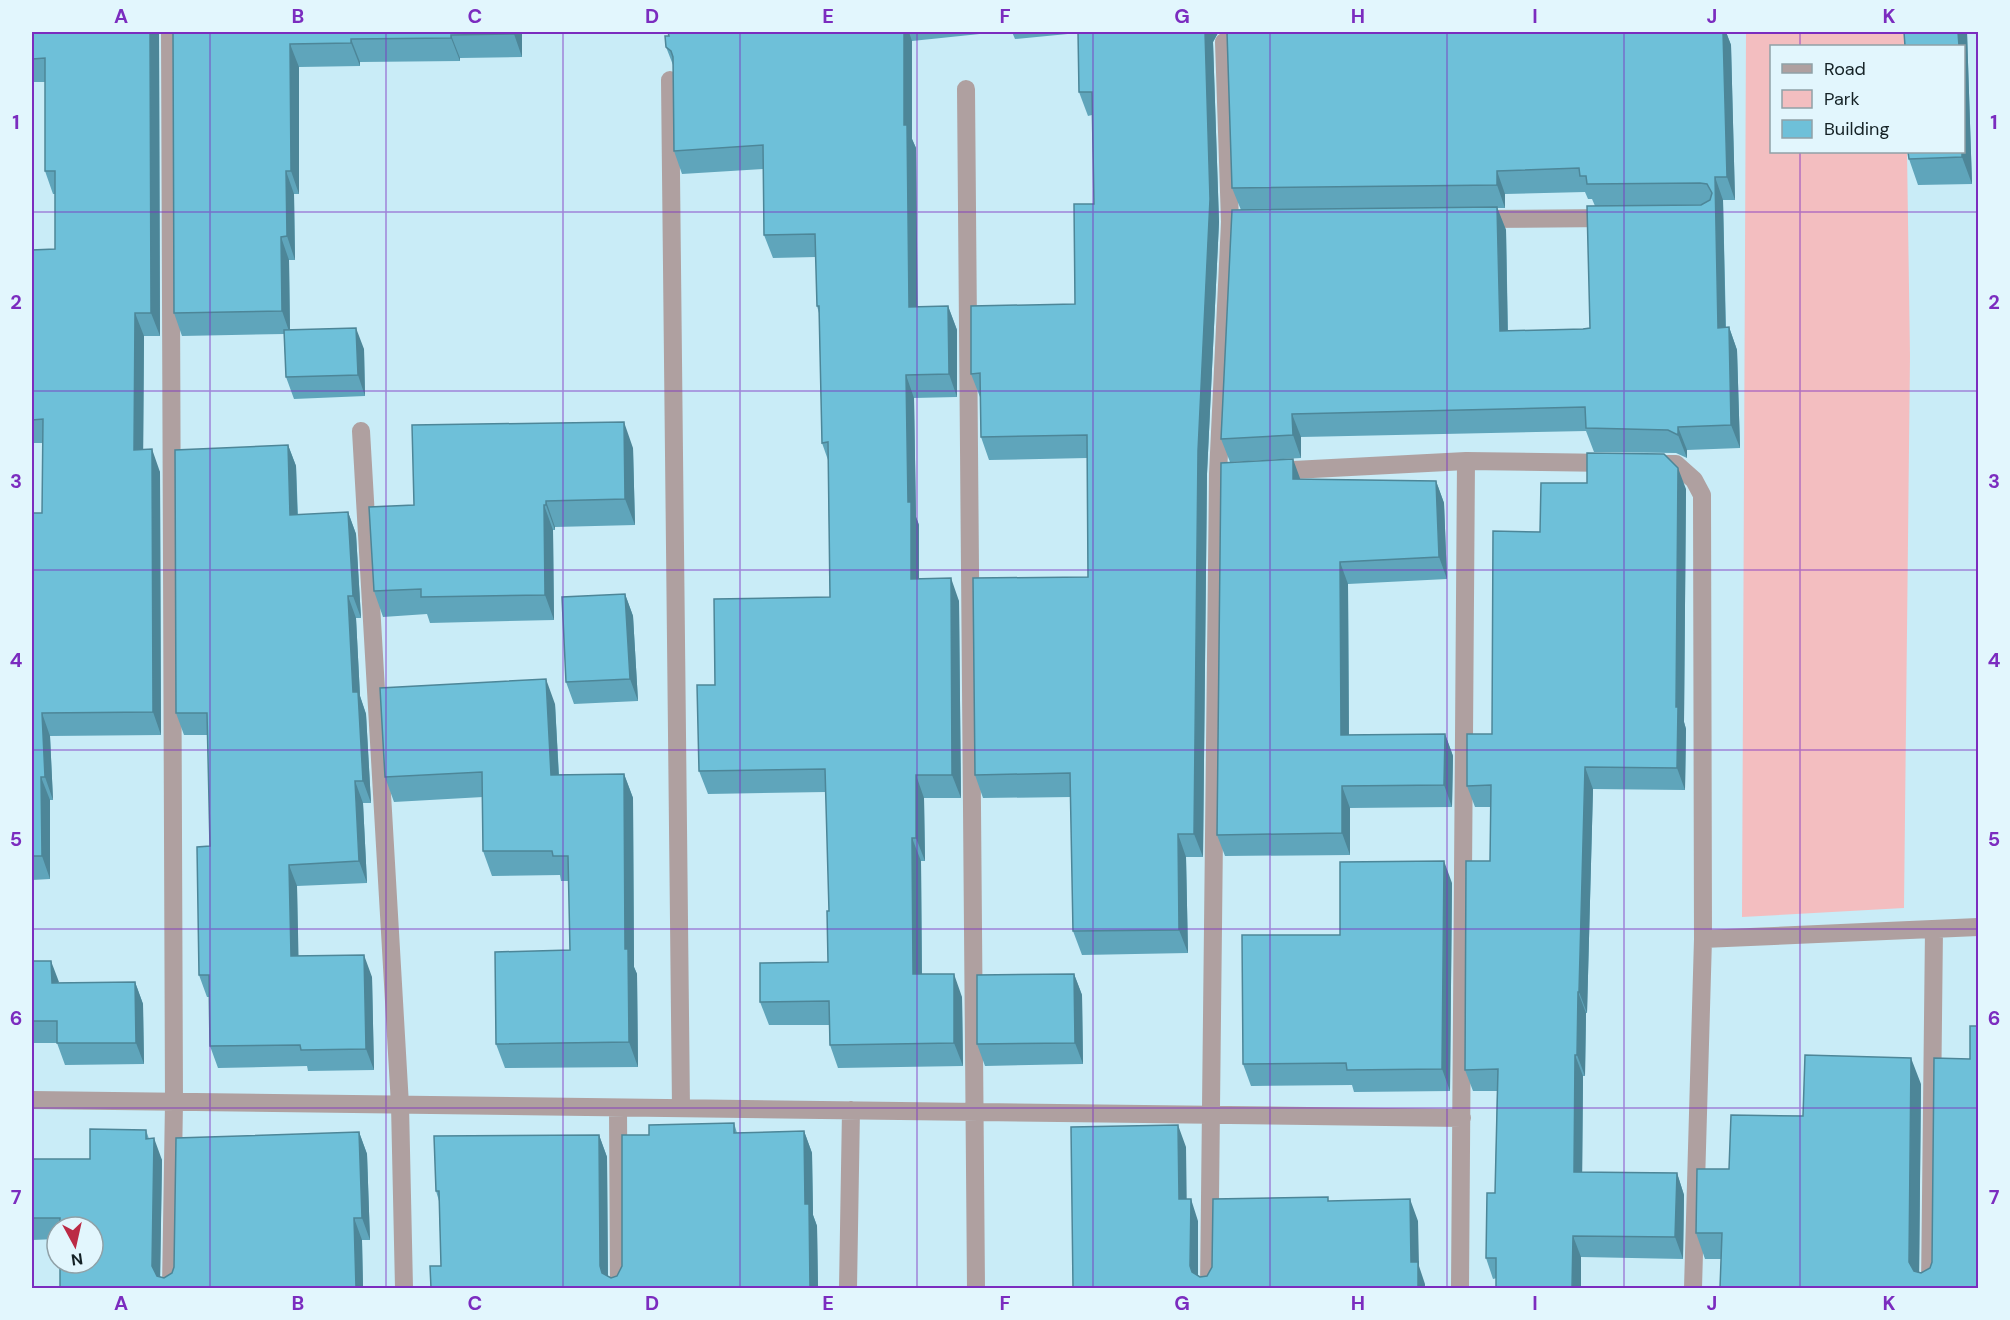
<svg xmlns="http://www.w3.org/2000/svg" width="2010" height="1320" viewBox="0 0 2010 1320" font-family="'DM Sans',sans-serif">
	<style>
		.green { fill: #f3bec0 }
		.lines { fill: none; stroke-linecap: round; stroke-linejoin: round }
		.street { stroke: #afa0a0; stroke-width: 18 }
		.wall { fill: #5fa5bb; fill-rule: evenodd }
		.shaded-wall { fill: #4d8698 }
		.building { fill: #6ec0d9; stroke: #4d8698; stroke-width: 1.5 }
		.grid { fill: none; stroke: #7b2cbf; stroke-width: 1.5; stroke-opacity: 0.55 }
		.neatline { fill: none; stroke: #7b2cbf; stroke-width: 2 }
		.grid-label { font-size: 20px; text-anchor: middle; font-weight: bold; fill: #7b2cbf }
	</style>
	<rect width="100%" height="100%" fill="#c9ecf7"/>
	<path class="green" d="M 1746,32 L 1906,32 L 1906,46 L 1772,46 L 1772,152 L 1907,152 L 1910,356 L 1904,908 L 1742,917 Z"/>
	<g class="lines">
		<path class="street" d="M 170,32 L 174,1102 L 171,1288
			M 1224,42 L 1230,222
			M 670,80 L 681,1108
			M 966,89 L 976,1288
			M 1476,219 L 1611,218
			M 361,431 L 400,1105 L 404,1288
			M 1652,464 L 1676,464 L 1694,480 L 1702,495 L 1703,939 L 1693,1288
			M 1274,471 L 1466,461 L 1612,463
			M 1703,939 L 1978,927
			M 32,1100 L 1462,1118
			M 618,1108 L 619,1288
			M 848,1288 L 851,1110
			M 1209,1288 L 1218,474 L 1230,222 L 1257,222
			M 1460,1288 L 1466,461
			M 1930,1288 L 1934,929"/>
	</g>
	<path class="wall" d="M 32,32 L 159,32 L 160,336 L 144,336 L 143,450 L 160,472 L 161,735 L 50,736 L 53,800 L 50,800 L 50,879 L 32,880 L 32,513 L 42,513 L 43,443 L 32,443 L 32,250 L 55,249 L 55,194 L 53,194 L 45,171 L 45,82 L 32,82 Z
		M 173,32 L 522,32 L 522,57 L 460,58 L 460,61 L 360,62 L 360,66 L 299,67 L 299,194 L 294,194 L 295,260 L 289,260 L 290,330 L 364,349 L 365,396 L 294,399 L 286,377 L 284,334 L 182,336 L 174,313 Z
		M 668,32 L 999,32 L 912,41 L 912,139 L 916,148 L 917,307 L 948,306 L 957,330 L 957,397 L 914,398 L 916,517 L 919,525 L 919,579 L 959,601 L 961,798 L 924,798 L 925,861 L 921,861 L 922,974 L 962,997 L 963,1066 L 838,1068 L 830,1045 L 829,1025 L 769,1025 L 760,1002 L 828,962 L 829,911 L 826,792 L 708,794 L 699,771 L 715,685 L 830,597 L 828,460 L 822,443 L 819,313 L 817,306 L 816,257 L 773,258 L 764,235 L 763,169 L 682,174 L 674,151 L 673,65 L 666,47 L 669,36 Z
		M 1012,32 L 1221,32 L 1218,33 L 1213,42 L 1219,222 L 1207,474 L 1203,857 L 1186,857 L 1188,953 L 1082,955 L 1073,931 L 1071,797 L 983,798 L 975,775 L 1088,577 L 1087,458 L 989,460 L 981,437 L 980,397 L 971,374 L 1075,304 L 1094,204 L 1092,115 L 1088,116 L 1079,92 L 1078,33 L 1015,39 Z
		M 1227,32 L 1726,32 L 1731,45 L 1735,200 L 1723,200 L 1726,327 L 1729,327 L 1737,350 L 1740,448 L 1687,450 L 1687,458 L 1676,453 L 1594,452 L 1586,431 L 1301,437 L 1301,458 L 1230,462 L 1221,439 L 1241,210 L 1232,188 ZM 1585,192 L 1588,199 L 1592,199 L 1595,206 L 1590,328 L 1583,329 L 1508,331 L 1506,230 L 1497,208 L 1505,208 L 1505,194 Z
		M 1904,32 L 1967,32 L 1972,184 L 1918,185 L 1909,159 Z
		M 288,445 L 296,466 L 298,515 L 348,512 L 356,534 L 361,618 L 356,618 L 360,696 L 366,714 L 371,803 L 363,803 L 367,883 L 297,886 L 298,956 L 372,977 L 374,1070 L 308,1071 L 307,1066 L 218,1068 L 210,1046 L 209,997 L 207,997 L 199,975 L 210,846 L 208,735 L 184,735 L 176,713 Z
		M 633,448 L 635,525 L 555,527 L 555,530 L 553,530 L 554,620 L 430,623 L 427,614 L 383,617 L 374,591 L 414,505 Z
		M 1300,479 L 1436,481 L 1444,503 L 1447,579 L 1348,584 L 1349,735 L 1445,734 L 1453,756 L 1452,807 L 1350,808 L 1350,855 L 1225,856 L 1217,835 Z
		M 1686,489 L 1684,722 L 1686,729 L 1685,790 L 1593,789 L 1587,1013 L 1586,1013 L 1585,1076 L 1583,1076 L 1582,1172 L 1677,1173 L 1684,1195 L 1683,1259 L 1581,1257 L 1493,1279 L 1486,1258 L 1495,1193 L 1497,1091 L 1473,1091 L 1465,1070 L 1490,861 L 1490,807 L 1475,807 L 1467,786 L 1492,734 L 1540,532 Z
		M 625,594 L 633,616 L 638,701 L 574,704 L 566,682 Z
		M 555,704 L 559,775 L 624,774 L 633,798 L 634,967 L 637,974 L 638,1067 L 505,1068 L 496,1044 L 570,950 L 569,881 L 561,881 L 560,875 L 492,876 L 483,851 L 483,797 L 394,802 L 385,777 Z
		M 1452,883 L 1450,1091 L 1354,1092 L 1352,1085 L 1251,1086 L 1243,1064 L 1340,935 Z
		M 32,961 L 59,983 L 135,982 L 143,1004 L 144,1064 L 65,1065 L 57,1043 L 32,1043 Z
		M 1074,974 L 1082,995 L 1083,1064 L 985,1066 L 977,1044 Z
		M 1921,1084 L 1919,1272 L 1978,1288 L 1721,1259 L 1705,1259 L 1696,1233 L 1729,1169 L 1803,1116 Z
		M 734,1123 L 737,1133 L 804,1131 L 812,1153 L 813,1215 L 817,1226 L 818,1288 L 431,1288 L 441,1266 L 439,1201 L 436,1191 L 599,1135 L 607,1157 L 608,1276 L 611,1278 L 617,1276 L 622,1266 L 649,1135 Z
		M 146,1130 L 149,1139 L 162,1160 L 160,1277 L 164,1278 L 172,1273 L 359,1132 L 367,1154 L 370,1240 L 362,1240 L 363,1288 L 60,1288 L 93,1227 L 57,1227 L 57,1239 L 32,1240 L 32,1159 L 90,1159 Z"/>
	<path class="shaded-wall" d="M 150,32 L 159,32 L 160,336 L 151,313 Z
		M 514,32 L 522,32 L 522,57 L 514,34 Z
		M 904,32 L 909,32 L 912,41 L 912,139 L 916,148 L 918,330 L 909,307 L 904,125 Z
		M 1205,32 L 1217,32 L 1218,33 L 1213,42 L 1219,222 L 1207,474 L 1203,857 L 1194,834 L 1198,451 Z
		M 1723,32 L 1726,32 L 1731,45 L 1735,200 L 1727,177 Z
		M 1958,32 L 1967,32 L 1972,184 L 1962,157 L 1962,152 L 1964,152 L 1964,46 L 1959,46 Z
		M 451,35 L 460,58 L 460,61 L 451,38 Z
		M 351,39 L 360,62 L 360,66 L 351,43 Z
		M 290,44 L 299,67 L 299,194 L 291,171 Z
		M 286,171 L 294,194 L 295,260 L 287,236 Z
		M 1497,171 L 1505,194 L 1505,208 L 1497,185 Z
		M 1715,177 L 1723,200 L 1726,351 L 1718,328 Z
		M 1497,207 L 1506,230 L 1508,354 L 1500,331 Z
		M 281,237 L 289,260 L 290,334 L 282,311 Z
		M 948,306 L 957,330 L 957,397 L 949,374 Z
		M 135,313 L 144,336 L 143,473 L 134,450 Z
		M 1729,327 L 1737,350 L 1740,448 L 1731,425 Z
		M 356,328 L 364,349 L 365,396 L 358,375 Z
		M 906,375 L 914,398 L 916,517 L 919,525 L 919,602 L 911,579 L 908,502 Z
		M 1292,414 L 1301,437 L 1301,458 L 1293,435 Z
		M 624,422 L 633,448 L 635,525 L 625,499 Z
		M 1678,427 L 1687,450 L 1687,458 L 1678,435 Z
		M 288,445 L 296,466 L 298,537 L 290,515 Z
		M 152,449 L 160,472 L 161,735 L 153,712 Z
		M 1293,459 L 1301,481 L 1293,479 Z
		M 1678,468 L 1686,489 L 1684,722 L 1686,729 L 1685,790 L 1677,768 L 1676,707 Z
		M 1436,481 L 1444,503 L 1447,579 L 1439,557 Z
		M 546,501 L 555,527 L 555,530 L 546,505 Z
		M 544,505 L 553,530 L 554,620 L 545,595 Z
		M 348,512 L 356,534 L 361,618 L 353,596 Z
		M 1340,562 L 1348,584 L 1349,757 L 1341,735 Z
		M 951,578 L 959,601 L 961,798 L 952,775 Z
		M 625,594 L 633,616 L 638,701 L 630,679 Z
		M 348,596 L 356,618 L 360,696 L 366,714 L 371,803 L 363,781 L 353,692 Z
		M 546,679 L 555,704 L 560,800 L 551,775 Z
		M 42,713 L 50,736 L 53,800 L 45,777 Z
		M 1445,734 L 1453,756 L 1452,807 L 1444,785 Z
		M 1585,767 L 1593,789 L 1587,1013 L 1579,992 Z
		M 624,774 L 633,798 L 634,967 L 637,974 L 638,1067 L 629,1042 L 625,949 Z
		M 916,775 L 924,798 L 925,861 L 916,838 Z
		M 41,777 L 50,800 L 50,879 L 42,856 Z
		M 355,781 L 363,803 L 367,883 L 359,861 Z
		M 1342,786 L 1350,808 L 1350,855 L 1342,833 Z
		M 1178,834 L 1186,857 L 1188,953 L 1179,930 Z
		M 912,838 L 921,861 L 922,997 L 913,974 Z
		M 1444,861 L 1452,883 L 1450,1091 L 1442,1069 Z
		M 289,865 L 297,886 L 299,978 L 291,956 Z
		M 364,955 L 372,977 L 374,1070 L 366,1049 Z
		M 51,961 L 59,982 L 52,983 Z
		M 954,974 L 962,997 L 963,1066 L 954,1043 Z
		M 1074,974 L 1082,995 L 1083,1064 L 1075,1043 Z
		M 135,982 L 143,1004 L 144,1064 L 136,1043 Z
		M 1578,992 L 1586,1013 L 1585,1076 L 1577,1055 Z
		M 1575,1055 L 1583,1076 L 1582,1194 L 1574,1172 Z
		M 1911,1058 L 1921,1084 L 1919,1288 L 1909,1262 Z
		M 1178,1125 L 1186,1147 L 1187,1221 L 1179,1199 Z
		M 804,1131 L 812,1153 L 813,1215 L 817,1226 L 818,1288 L 810,1288 L 805,1204 Z
		M 359,1132 L 367,1154 L 370,1240 L 362,1218 Z
		M 599,1135 L 607,1157 L 608,1288 L 600,1266 Z
		M 154,1138 L 162,1160 L 160,1288 L 152,1266 Z
		M 1677,1173 L 1684,1195 L 1683,1259 L 1675,1237 Z
		M 1191,1199 L 1198,1221 L 1198,1288 L 1190,1266 Z
		M 1410,1199 L 1418,1221 L 1419,1266 L 1425,1284 L 1425,1288 L 1418,1288 L 1411,1262 Z
		M 354,1218 L 362,1240 L 363,1288 L 356,1288 Z
		M 1573,1236 L 1581,1257 L 1581,1288 L 1572,1288 Z"/>
	<path class="building" d="M 32,32 L 150,32 L 151,313 L 135,313 L 134,450 L 152,449 L 153,712 L 42,713 L 45,777 L 41,777 L 42,856 L 32,856 L 32,513 L 42,513 L 43,419 L 32,420 L 32,250 L 55,249 L 55,171 L 45,171 L 45,58 L 32,59 Z
		M 173,32 L 514,32 L 514,34 L 451,35 L 451,38 L 351,39 L 351,43 L 290,44 L 291,171 L 286,171 L 287,236 L 281,237 L 282,311 L 174,313 Z
		M 668,32 L 904,32 L 904,125 L 907,125 L 909,307 L 948,306 L 949,374 L 906,375 L 908,502 L 911,502 L 911,579 L 951,578 L 952,775 L 916,775 L 916,838 L 912,838 L 913,974 L 954,974 L 954,1043 L 830,1045 L 829,1001 L 760,1002 L 760,963 L 828,962 L 827,911 L 829,911 L 825,769 L 699,771 L 697,685 L 715,685 L 714,599 L 830,597 L 828,442 L 822,443 L 819,306 L 817,306 L 815,234 L 764,235 L 763,145 L 674,151 L 673,57 L 671,51 L 666,47 L 665,36 L 669,36 Z
		M 1078,32 L 1205,32 L 1210,199 L 1198,451 L 1194,834 L 1178,834 L 1179,930 L 1073,931 L 1070,773 L 975,775 L 973,578 L 1088,577 L 1087,435 L 981,437 L 980,373 L 971,374 L 971,306 L 1075,304 L 1074,204 L 1094,204 L 1092,92 L 1079,92 Z
		M 1227,32 L 1723,32 L 1727,177 L 1715,177 L 1718,328 L 1729,327 L 1731,425 L 1678,427 L 1678,435 L 1668,430 L 1586,428 L 1585,407 L 1292,414 L 1293,435 L 1221,439 L 1232,210 L 1497,207 L 1500,331 L 1583,329 L 1590,328 L 1587,206 L 1701,205 L 1710,200 L 1712,193 L 1707,184 L 1700,183 L 1587,184 L 1586,176 L 1580,176 L 1579,168 L 1497,171 L 1497,185 L 1232,188 Z
		M 1904,32 L 1958,32 L 1959,46 L 1905,46 Z
		M 1908,152 L 1962,152 L 1962,157 L 1909,159 Z
		M 356,328 L 358,375 L 286,377 L 284,330 Z
		M 624,422 L 625,499 L 546,501 L 546,505 L 544,505 L 545,595 L 421,597 L 421,589 L 374,591 L 369,507 L 414,505 L 412,425 Z
		M 288,445 L 290,515 L 348,512 L 353,596 L 348,596 L 353,692 L 358,692 L 363,781 L 355,781 L 359,861 L 289,865 L 291,956 L 364,955 L 366,1049 L 301,1050 L 300,1045 L 210,1046 L 209,975 L 199,975 L 197,847 L 210,846 L 207,713 L 176,713 L 175,450 Z
		M 1587,453 L 1664,454 L 1678,468 L 1676,707 L 1678,707 L 1677,768 L 1585,767 L 1579,992 L 1578,992 L 1577,1055 L 1575,1055 L 1574,1172 L 1677,1173 L 1675,1237 L 1573,1236 L 1572,1288 L 1496,1288 L 1496,1258 L 1486,1258 L 1487,1193 L 1495,1193 L 1498,1069 L 1465,1070 L 1466,861 L 1490,861 L 1491,785 L 1467,786 L 1467,734 L 1492,734 L 1493,531 L 1540,532 L 1541,483 L 1587,483 Z
		M 1293,459 L 1293,479 L 1436,481 L 1439,557 L 1340,562 L 1341,735 L 1445,734 L 1444,785 L 1342,786 L 1342,833 L 1217,835 L 1221,463 Z
		M 625,594 L 630,679 L 566,682 L 562,597 Z
		M 546,679 L 551,775 L 624,774 L 625,949 L 628,949 L 629,1042 L 496,1044 L 495,952 L 570,950 L 568,856 L 553,856 L 552,851 L 483,851 L 482,772 L 385,777 L 380,688 Z
		M 1444,861 L 1442,1069 L 1347,1070 L 1346,1063 L 1243,1064 L 1242,935 L 1340,935 L 1340,862 Z
		M 32,961 L 51,961 L 52,983 L 135,982 L 136,1043 L 57,1043 L 57,1021 L 32,1021 Z
		M 1074,974 L 1075,1043 L 977,1044 L 977,975 Z
		M 1970,1026 L 1978,1026 L 1978,1288 L 1720,1288 L 1722,1233 L 1696,1233 L 1697,1169 L 1729,1169 L 1731,1115 L 1803,1116 L 1805,1055 L 1911,1058 L 1909,1262 L 1914,1271 L 1921,1273 L 1930,1268 L 1932,1262 L 1934,1058 L 1970,1059 Z
		M 734,1123 L 734,1133 L 804,1131 L 805,1204 L 809,1204 L 810,1288 L 431,1288 L 430,1266 L 441,1266 L 439,1191 L 436,1191 L 434,1136 L 599,1135 L 600,1266 L 602,1273 L 611,1278 L 617,1276 L 622,1266 L 622,1135 L 649,1135 L 649,1125 Z
		M 1178,1125 L 1179,1199 L 1191,1199 L 1190,1266 L 1192,1272 L 1200,1277 L 1207,1276 L 1212,1267 L 1213,1199 L 1328,1197 L 1328,1201 L 1410,1199 L 1411,1262 L 1418,1262 L 1418,1288 L 1073,1288 L 1071,1127 Z
		M 90,1129 L 146,1130 L 146,1139 L 154,1138 L 152,1266 L 157,1276 L 164,1278 L 172,1273 L 174,1267 L 176,1138 L 359,1132 L 362,1218 L 354,1218 L 356,1288 L 60,1288 L 60,1263 L 93,1263 L 93,1227 L 60,1227 L 60,1218 L 32,1218 L 32,1159 L 90,1159 Z"/>
	<path class="grid" d="M 210,32 L 210,1288M 386,32 L 386,1288M 563,32 L 563,1288M 740,32 L 740,1288M 917,32 L 917,1288M 1093,32 L 1093,1288M 1270,32 L 1270,1288M 1447,32 L 1447,1288M 1624,32 L 1624,1288M 1800,32 L 1800,46M 1800,152 L 1800,1288M 32,212 L 1978,212M 32,391 L 1978,391M 32,570 L 1978,570M 32,750 L 1978,750M 32,929 L 1978,929M 32,1108 L 1978,1108"/>
	<rect width="2010" height="1320" fill="none" stroke="#e2f6fd" stroke-width="66"/>
	<rect x="1770" y="45" width="195" height="108" fill="#e2f6fd" stroke="#90a1a7" stroke-width="1.5"/>
	<rect x="1782" y="64" width="30" height="9" fill="#afa0a0" stroke="#90a1a7" stroke-width="1.5"/>
	<text x="1824" y="75" font-size="18" fill="#142125">Road</text>
	<rect x="1782" y="90" width="30" height="18" fill="#f3bec0" stroke="#90a1a7" stroke-width="1.5"/>
	<text x="1824" y="105" font-size="18" fill="#142125">Park</text>
	<rect x="1782" y="120" width="30" height="18" fill="#6ec0d9" stroke="#90a1a7" stroke-width="1.5"/>
	<text x="1824" y="135" font-size="18" fill="#142125">Building</text>
	<g transform="translate(75 1245) rotate(172)"><circle r="28" fill="#e2f6fd" stroke="#90a1a7" stroke-width="1.5"/>
	<path d="M0-4.5L10 22L0 15L-10 22Z" fill="#bb2a45"/>
	<text y="-9" font-size="16" font-weight="bold" text-anchor="middle" fill="#142125">N</text>
	</g>
	<rect x="33" y="33" width="1944" height="1254" class="neatline"/>
	<g class="grid-label">
		<text x="121" y="23">A</text>
		<text x="298" y="23">B</text>
		<text x="475" y="23">C</text>
		<text x="652" y="23">D</text>
		<text x="828" y="23">E</text>
		<text x="1005" y="23">F</text>
		<text x="1182" y="23">G</text>
		<text x="1358" y="23">H</text>
		<text x="1535" y="23">I</text>
		<text x="1712" y="23">J</text>
		<text x="1889" y="23">K</text>
		<text x="16" y="129">1</text>
		<text x="1994" y="129">1</text>
		<text x="16" y="309">2</text>
		<text x="1994" y="309">2</text>
		<text x="16" y="488">3</text>
		<text x="1994" y="488">3</text>
		<text x="16" y="667">4</text>
		<text x="1994" y="667">4</text>
		<text x="16" y="846">5</text>
		<text x="1994" y="846">5</text>
		<text x="16" y="1025">6</text>
		<text x="1994" y="1025">6</text>
		<text x="16" y="1204">7</text>
		<text x="1994" y="1204">7</text>
		<text x="121" y="1310">A</text>
		<text x="298" y="1310">B</text>
		<text x="475" y="1310">C</text>
		<text x="652" y="1310">D</text>
		<text x="828" y="1310">E</text>
		<text x="1005" y="1310">F</text>
		<text x="1182" y="1310">G</text>
		<text x="1358" y="1310">H</text>
		<text x="1535" y="1310">I</text>
		<text x="1712" y="1310">J</text>
		<text x="1889" y="1310">K</text>
	</g>
</svg>
